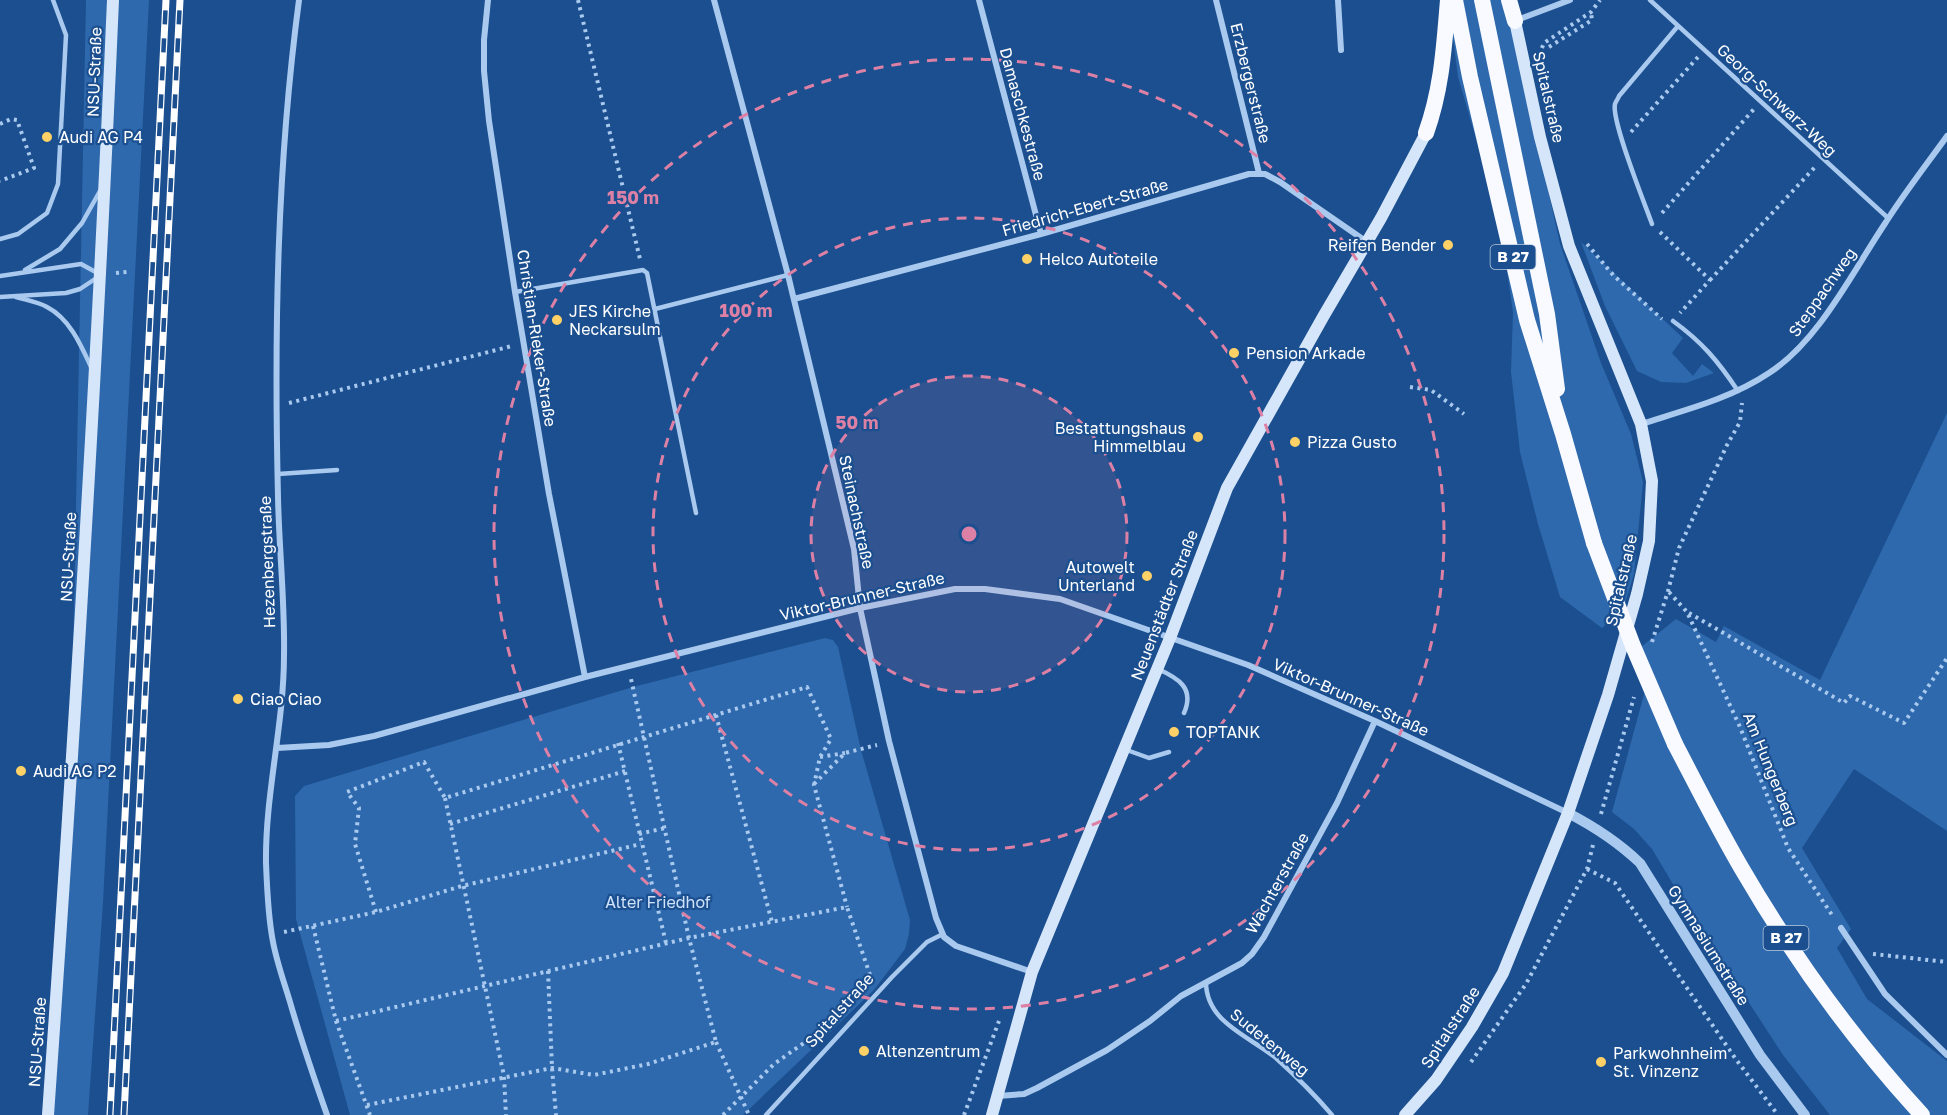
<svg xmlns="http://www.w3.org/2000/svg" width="1947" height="1115" viewBox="0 0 1947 1115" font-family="'Golos Text',sans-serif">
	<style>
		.green { fill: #2e69ad }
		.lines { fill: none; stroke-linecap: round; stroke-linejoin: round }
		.path { stroke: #a9c9ee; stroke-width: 4; stroke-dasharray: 3 4.5; stroke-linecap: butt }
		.service { stroke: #a9c9ee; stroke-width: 4.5 }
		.minor { stroke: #a9c9ee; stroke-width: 6 }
		.tertiary { stroke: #a9c9ee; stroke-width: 10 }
		.secondary { stroke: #d6e6fa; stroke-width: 12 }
		.trunk { stroke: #f8faff; stroke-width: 16 }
		.rail-casing { stroke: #fff; stroke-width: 7 }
		.rail { stroke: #1b4f8f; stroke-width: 4.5; stroke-dasharray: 14; stroke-linecap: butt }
		.trunk-bridge { stroke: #f8faff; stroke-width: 16 }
		.ring { fill: none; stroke: #dd80a5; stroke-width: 3; stroke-dasharray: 10 8 }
		.poi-dot { fill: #ffd166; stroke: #1b4f8f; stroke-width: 2 }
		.labels { text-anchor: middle; stroke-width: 4.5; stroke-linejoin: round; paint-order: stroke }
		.shield { fill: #1b4f8f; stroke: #bbcadd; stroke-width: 1.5 }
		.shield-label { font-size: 15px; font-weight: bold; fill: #fff }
		.street-label { font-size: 16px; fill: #fff; stroke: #1b4f8f }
		.poi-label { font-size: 16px; fill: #fff; stroke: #1b4f8f; text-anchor: start }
		.park-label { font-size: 16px; fill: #cfe3fa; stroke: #1b4f8f }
		.centre { fill: #dd80a5; stroke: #1b4f8f; stroke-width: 3 }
		.ring-label { font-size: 18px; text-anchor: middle; font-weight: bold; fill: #dd80a5; stroke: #1b4f8f; stroke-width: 4.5; stroke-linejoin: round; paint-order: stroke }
	</style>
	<rect width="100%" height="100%" fill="#1b4f8f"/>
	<path class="green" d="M 86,0 L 149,0 L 103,903 L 88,1115 L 47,1115 L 71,757 Z
		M 1448,0 L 1506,0 L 1560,244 L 1601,363 L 1631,434 L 1643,482 L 1634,574 L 1624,606 L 1641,647 L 1676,619 L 1716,642 L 1724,626 L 1820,680 L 1947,413 L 1947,831 L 1854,769 L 1802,848 L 1851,929 L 1837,948 L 1867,999 L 1947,1061 L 1947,1115 L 1830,1115 L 1783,1055 L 1686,906 L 1652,849 L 1634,829 L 1612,812 L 1646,687 L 1618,613 L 1602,628 L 1560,597 L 1538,524 L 1520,452 L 1511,372 L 1513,312 L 1499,217 L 1458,77 Z
		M 1581,242 L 1683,338 L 1672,353 L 1693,376 L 1702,364 L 1714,373 L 1686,383 L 1661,382 L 1637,371 L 1605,306 Z
		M 825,638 L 833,640 L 838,647 L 861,750 L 910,920 L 909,934 L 905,949 L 874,990 L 743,1115 L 350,1115 L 296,919 L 295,796 L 304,786 L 633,687 Z"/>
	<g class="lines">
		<path class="path" d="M 578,0 L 640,259
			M 1549,47 L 1592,20 L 1591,13
			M 1539,55 L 1544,43 L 1591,12 L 1600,0
			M 0,124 L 11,119 L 17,120 L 34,168 L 0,181
			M 1631,132 L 1698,57
			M 1662,213 L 1754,109
			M 1660,232 L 1710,280 L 1680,313
			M 1587,244 L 1614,276 L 1662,319
			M 116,273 L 127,272
			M 1710,280 L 1816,166
			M 1410,387 L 1431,390 L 1464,414
			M 289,403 L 512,346
			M 1669,592 L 1687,612 L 1740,727 L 1788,848 L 1834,918
			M 1689,613 L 1844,703 L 1850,696 L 1904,723 L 1947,658
			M 1652,642 L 1668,591 L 1679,548 L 1727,445 L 1740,422 L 1742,403
			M 716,715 L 772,922
			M 618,743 L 666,943
			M 820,757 L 845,753
			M 814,784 L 845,753 L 877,745
			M 445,798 L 504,1076 L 506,1115
			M 1601,814 L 1634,697
			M 450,824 L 625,771
			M 639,834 L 665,828
			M 1587,869 L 1615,883 L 1735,1058 L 1778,1115
			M 376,912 L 355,844 L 359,808 L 347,792 L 424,762 L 445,798 L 807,687 L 831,739 L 820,757 L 814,785 L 847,907
			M 313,926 L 336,1021 L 370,1115
			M 284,932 L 376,912 L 462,886 L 641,844
			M 1873,954 L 1947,962
			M 548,971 L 552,1068 L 556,1115
			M 336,1021 L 689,938 L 847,907 L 872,981
			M 716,1042 L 749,1115
			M 1471,1062 L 1526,984 L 1587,869 L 1593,845
			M 367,1105 L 552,1068 L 594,1075 L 648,1064 L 716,1042 L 689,938 L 631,679
			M 723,1115 L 774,1064 L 828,1026
			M 964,1115 L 999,1021"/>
		<path class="service" d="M 1650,0 L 1888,218
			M 1652,224 C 1645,204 1611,121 1615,104 C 1615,103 1619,97 1619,96 L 1678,26
			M 0,239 L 18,234 L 47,213 L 58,184 L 66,35 L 53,0
			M 25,270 L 60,249 L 82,223 L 100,191
			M 0,276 L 81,264 L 101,275 L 80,289 L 66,293 L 0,297
			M 515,292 L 643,270 L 647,273 L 696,513
			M 16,297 C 26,300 38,302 47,307 C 70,319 81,345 91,367
			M 655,309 L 788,275
			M 1673,321 C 1702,342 1718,361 1738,391
			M 278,474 L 337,470
			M 1158,669 C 1178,678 1195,688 1184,713
			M 1124,749 L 1149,758 L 1169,752
			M 1206,982 C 1206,1023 1250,1036 1277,1059 C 1297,1077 1315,1095 1332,1115
			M 766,1115 L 892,977 L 927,942 L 943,934"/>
		<path class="minor" d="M 299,0 C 277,165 274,331 278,497 C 279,549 285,602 284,655 C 284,725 265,794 266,863 C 267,889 268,917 273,942 C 277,963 284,982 290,1002 C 301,1040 314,1078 327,1115
			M 488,0 L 484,40 L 484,71 L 489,121 L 515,292 L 549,494 L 585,677
			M 714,0 L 788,275 L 854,549 L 860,608 L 889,741 L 936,918 L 944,937 L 956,946 L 1032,972
			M 979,0 L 1041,234
			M 1216,0 L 1259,173
			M 1338,0 L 1341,50
			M 1517,20 L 1570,0
			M 794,299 L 1041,234 L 1249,174 L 1265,174 L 1280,182 L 1367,242
			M 1641,424 C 1685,410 1730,399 1769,373 C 1819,341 1853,271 1886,222 C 1905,192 1927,164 1947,136
			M 277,748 L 329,745 L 374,736 L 585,677 L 860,608 L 955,589 L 985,589 L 1060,599 L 1248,665 L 1375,721 L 1568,813
			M 1841,928 L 1885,994 L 1947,1055
			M 998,1096 L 1024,1094 L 1037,1088 L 1107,1050 L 1150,1021 L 1181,996 L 1242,963 L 1252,954 L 1264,937 L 1337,803 L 1375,721"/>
		<path class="tertiary" d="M 1568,813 C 1595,827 1618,842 1640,863 L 1760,1055 L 1805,1115"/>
		<path class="secondary" d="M 48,1115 C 74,744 97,372 113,0
			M 992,1115 L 1032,972 L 1170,638 L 1227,488 L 1323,317 L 1381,218 L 1426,133
			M 1405,1115 L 1436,1080 L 1472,1027 L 1503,973 L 1568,813 L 1608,695 L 1637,594 L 1649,541 L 1652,481 L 1641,424 L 1569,246 L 1540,137 L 1515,21"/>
		<path class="trunk" d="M 1455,0 L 1470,77 L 1527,320 L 1563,434 L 1594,543
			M 1482,0 L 1547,314 L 1557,389
			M 1509,0 L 1515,21
			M 1426,133 C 1442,88 1444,47 1448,0
			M 1675,744 C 1697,786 1718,828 1742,869 C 1792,955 1855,1042 1922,1115"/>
		<g class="rail-casing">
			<path id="rail" d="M 110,1115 L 166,0
				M 124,1115 L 180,0"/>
		</g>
		<use href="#rail" class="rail"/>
		<path class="trunk-bridge" d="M 1594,543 L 1633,646 L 1675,744"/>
	</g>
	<circle cx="969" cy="534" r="158" fill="#dd80a5" fill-opacity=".12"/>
	<g class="ring">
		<circle cx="969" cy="534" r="158"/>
		<circle cx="969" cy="534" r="316"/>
		<circle cx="969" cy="534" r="475"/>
	</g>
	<g class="poi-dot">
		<circle cx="47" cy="137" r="6"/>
		<circle cx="1448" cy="245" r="6"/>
		<circle cx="1027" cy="259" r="6"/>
		<circle cx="557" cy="320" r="6"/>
		<circle cx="1234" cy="353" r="6"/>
		<circle cx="1198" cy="437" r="6"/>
		<circle cx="1295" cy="442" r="6"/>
		<circle cx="1147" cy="576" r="6"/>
		<circle cx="238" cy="699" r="6"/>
		<circle cx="1174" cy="732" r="6"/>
		<circle cx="21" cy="771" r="6"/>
		<circle cx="864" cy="1051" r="6"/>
		<circle cx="1601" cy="1062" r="6"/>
	</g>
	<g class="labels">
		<g class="shield">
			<rect x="1490.5" y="245" width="45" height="24" rx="4.5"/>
			<rect x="1763.5" y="926" width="45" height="24" rx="4.5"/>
		</g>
		<g class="shield-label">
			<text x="1513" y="262">B 27</text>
			<text x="1786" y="943">B 27</text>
		</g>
		<g class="street-label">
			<text transform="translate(94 72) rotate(-88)" y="6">NSU-Straße</text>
			<text transform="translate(1251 83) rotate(76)" y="6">Erzbergerstraße</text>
			<text transform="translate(1549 97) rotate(77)" y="6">Spitalstraße</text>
			<text transform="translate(1777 100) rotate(43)" y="6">Georg-Schwarz-Weg</text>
			<text transform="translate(1023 114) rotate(75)" y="6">Damaschkestraße</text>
			<text transform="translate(1085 207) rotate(-16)" y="6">Friedrich-Ebert-Straße</text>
			<text transform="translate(1822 292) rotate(-55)" y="6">Steppachweg</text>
			<text transform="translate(537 338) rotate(81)" y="6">Christian-Rieker-Straße</text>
			<text transform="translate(857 512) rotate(78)" y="6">Steinachstraße</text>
			<text transform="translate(68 557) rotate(-87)" y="6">NSU-Straße</text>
			<text transform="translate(267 562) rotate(-92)" y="6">Hezenbergstraße</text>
			<text transform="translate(1621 580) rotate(-77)" y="6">Spitalstraße</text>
			<text transform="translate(862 596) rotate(-13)" y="6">Viktor-Brunner-Straße</text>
			<text transform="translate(1164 605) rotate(-69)" y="6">Neuenstädter Straße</text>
			<text transform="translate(1351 697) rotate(24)" y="6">Viktor-Brunner-Straße</text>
			<text transform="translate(1771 769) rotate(68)" y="6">Am Hungerberg</text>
			<text transform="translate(1277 883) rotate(-61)" y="6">Wachterstraße</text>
			<text transform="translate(1709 945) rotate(58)" y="6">Gymnasiumstraße</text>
			<text transform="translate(839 1010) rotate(-48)" y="6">Spitalstraße</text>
			<text transform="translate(1450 1027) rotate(-57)" y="6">Spitalstraße</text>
			<text transform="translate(37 1042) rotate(-86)" y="6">NSU-Straße</text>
			<text transform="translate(1270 1042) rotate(39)" y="6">Sudetenweg</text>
		</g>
		<g class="poi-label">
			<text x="59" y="143">Audi AG P4</text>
			<text x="1436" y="251" text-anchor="end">Reifen Bender</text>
			<text x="1039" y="265">Helco Autoteile</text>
			<text x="569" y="317">JES Kirche<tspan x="569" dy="18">Neckarsulm</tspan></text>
			<text x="1246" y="359">Pension Arkade</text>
			<text x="1186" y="434" text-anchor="end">Bestattungshaus<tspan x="1186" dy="18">Himmelblau</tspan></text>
			<text x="1307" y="448">Pizza Gusto</text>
			<text x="1135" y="573" text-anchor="end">Autowelt<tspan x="1135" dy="18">Unterland</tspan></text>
			<text x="250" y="705">Ciao Ciao</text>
			<text x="1186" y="738">TOPTANK</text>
			<text x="33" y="777">Audi AG P2</text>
			<text x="876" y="1057">Altenzentrum</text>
			<text x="1613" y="1059">Parkwohnheim<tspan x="1613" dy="18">St. Vinzenz</tspan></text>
		</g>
		<g class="park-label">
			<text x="658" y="908">Alter Friedhof</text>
		</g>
	</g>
	<circle cx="969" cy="534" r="9" class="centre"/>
	<g class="ring-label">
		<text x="633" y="204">150 m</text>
		<text x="746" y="317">100 m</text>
		<text x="857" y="429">50 m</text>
	</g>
</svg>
